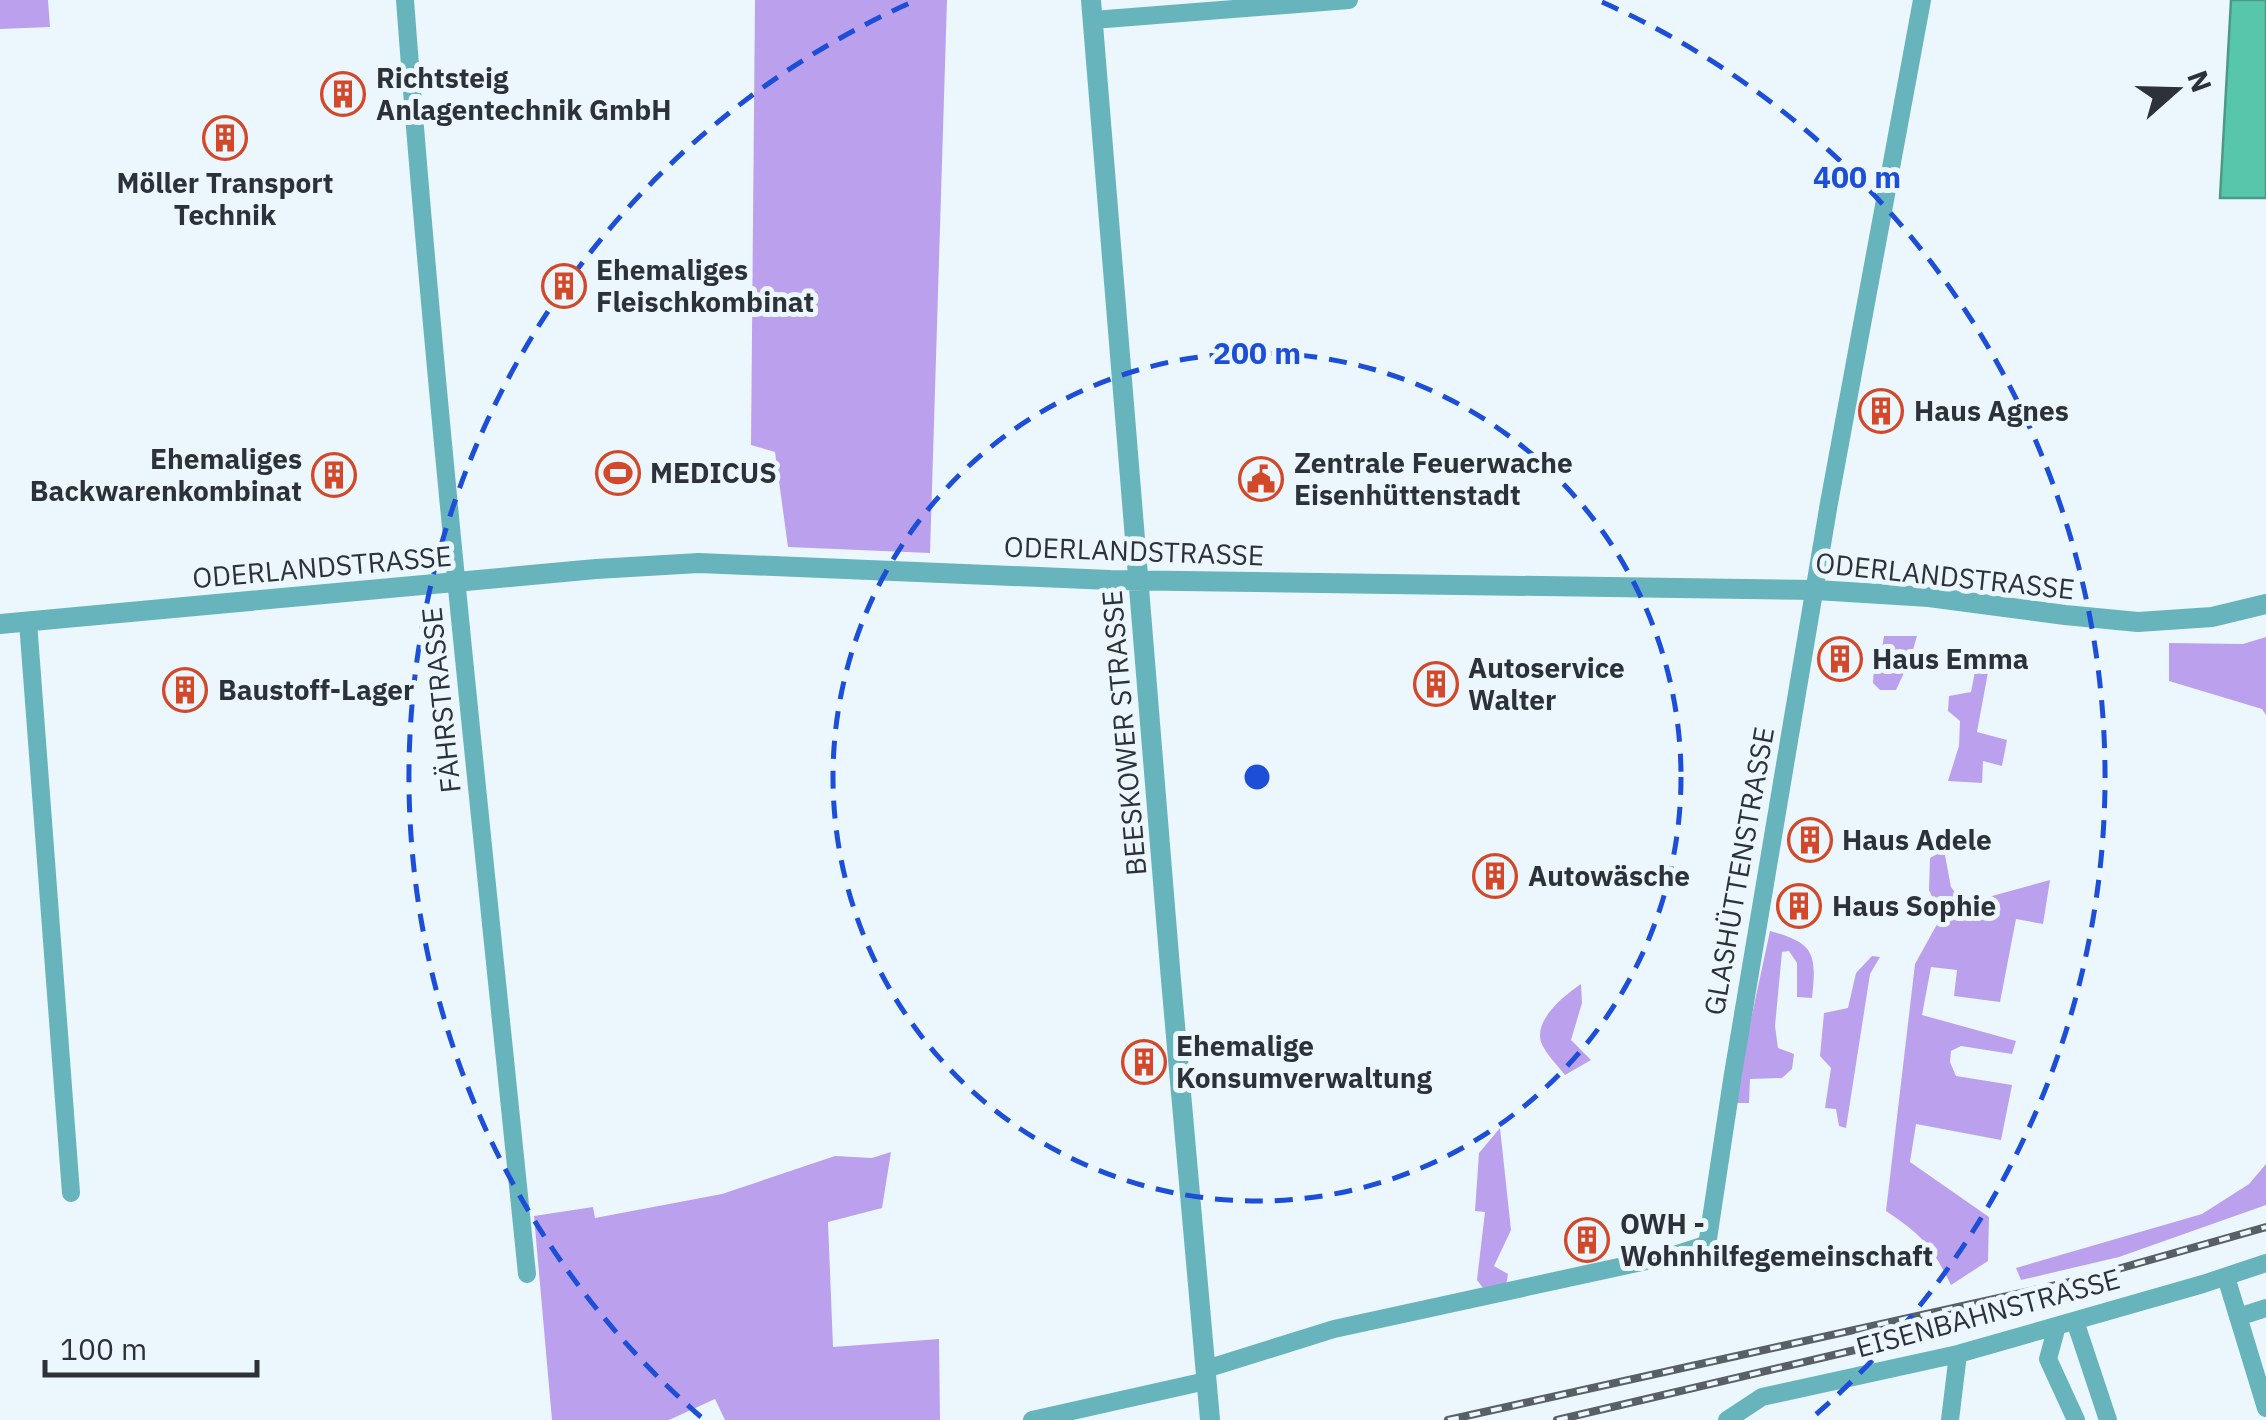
<svg xmlns="http://www.w3.org/2000/svg" width="2266" height="1420" viewBox="0 0 2266 1420" font-family="'IBM Plex Sans',sans-serif">
	<style>
		.forest { fill: #bba1ed }
		.water { fill: #58c6a9; stroke: #4b9a87; stroke-width: 2.5 }
		.lines { fill: none; stroke-linecap: round; stroke-linejoin: round }
		.minor { stroke: #67b4bc; stroke-width: 18 }
		.tertiary { stroke: #67b4bc; stroke-width: 20 }
		.rail-casing { stroke: #596065; stroke-width: 8 }
		.rail { stroke: #ecf7fd; stroke-width: 4; stroke-dasharray: 11; stroke-linecap: butt }
		.ring { fill: none; stroke: #1d4ed8; stroke-width: 5; stroke-dasharray: 18 12 }
		.labels { text-anchor: middle; stroke-width: 10; stroke-linejoin: round; paint-order: stroke }
		.poi-label { font-size: 28px; font-weight: bold; fill: #2c3237; stroke: #ecf7fd; text-anchor: start }
		.street-label { font-size: 28px; fill: #2c3237; stroke: #ecf7fd }
		.centre { fill: #1d4ed8; stroke: #ecf7fd; stroke-width: 5 }
		.ring-label { font-size: 30px; text-anchor: middle; font-weight: bold; fill: #1d4ed8; stroke: #ecf7fd; stroke-width: 10; stroke-linejoin: round; paint-order: stroke }
	</style>
	<rect width="100%" height="100%" fill="#ecf7fd"/>
	<path class="forest" d="M 0,0 L 48,0 L 50,27 L 0,29 Z
		M 755,0 L 947,0 L 930,553 L 788,547 L 775,452 L 751,445 Z
		M 1884,636 L 1917,636 L 1910,660 L 1896,690 L 1880,690 L 1873,683 L 1874,666 L 1886,663 L 1882,648 Z
		M 2266,637 L 2266,715 L 2262,709 L 2169,681 L 2169,643 L 2243,644 Z
		M 1991,656 L 1977,732 L 2007,740 L 2002,766 L 1983,761 L 1982,783 L 1948,781 L 1959,746 L 1960,721 L 1948,711 L 1949,696 L 1971,692 L 1977,661 Z
		M 1944,850 L 1951,887 L 1969,912 L 1992,896 L 2050,880 L 2043,924 L 2016,919 L 2000,1002 L 1954,996 L 1957,970 L 1931,967 L 1922,1015 L 2016,1041 L 2012,1054 L 1961,1046 L 1951,1051 L 1950,1062 L 1956,1076 L 2012,1085 L 2001,1140 L 1916,1124 L 1910,1162 L 1989,1217 L 1988,1261 L 1951,1285 C 1931,1245 1923,1236 1886,1211 L 1915,964 L 1941,917 L 1929,890 L 1930,858 Z
		M 1770,931 C 1814,943 1817,953 1812,998 L 1797,997 L 1797,963 L 1789,951 L 1782,952 L 1775,1026 L 1778,1048 L 1794,1054 L 1792,1069 L 1782,1078 L 1750,1079 L 1749,1103 L 1733,1103 Z
		M 1872,956 L 1880,957 L 1870,974 L 1846,1128 L 1839,1126 L 1836,1109 L 1825,1108 L 1831,1068 L 1820,1056 L 1824,1013 L 1848,1008 L 1856,973 Z
		M 1581,984 L 1582,1003 L 1571,1040 L 1591,1060 L 1565,1075 C 1558,1066 1545,1053 1541,1042 C 1534,1019 1565,995 1581,984 Z
		M 1500,1128 L 1511,1230 L 1494,1266 L 1508,1274 L 1506,1285 L 1483,1288 L 1477,1280 L 1485,1212 L 1475,1211 L 1479,1153 Z
		M 891,1152 L 882,1208 L 828,1222 L 833,1347 L 939,1339 L 940,1420 L 725,1420 L 715,1399 L 669,1420 L 552,1420 L 534,1216 L 593,1207 L 595,1218 L 722,1194 L 835,1156 L 872,1158 Z
		M 2266,1164 L 2266,1205 L 2119,1257 L 2021,1280 L 2016,1268 L 2202,1214 L 2249,1184 Z"/>
	<path class="water" d="M 2231,0 L 2266,0 L 2266,198 L 2220,198 Z"/>
	<g class="lines">
		<path class="minor" d="M 405,0 C 437,426 484,850 527,1274
			M 1093,20 L 1349,0
			M 28,622 L 71,1193
			M 2226,1277 L 2266,1408
			M 2238,1317 L 2266,1308
			M 2075,1321 L 2108,1420
			M 2057,1326 L 2048,1359 L 2076,1420
			M 1206,1369 L 1334,1329 L 1674,1255 L 1705,1245 L 1708,1239 L 1732,1080 L 1829,503 L 1922,0
			M 1032,1420 L 1206,1381
			M 1727,1420 L 1762,1397 L 1958,1354 L 2203,1284 L 2266,1263
			M 1950,1420 L 1958,1354"/>
		<path class="tertiary" d="M 1091,0 L 1171,980 L 1210,1420
			M 0,624 L 596,569 L 699,563 L 1110,580 L 1816,590 L 1929,597 L 2065,615 L 2138,622 L 2212,617 L 2266,604"/>
		<g class="rail-casing">
			<path id="rail" d="M 1448,1420 L 2079,1280 L 2266,1227
				M 1557,1420 L 1927,1333 L 2053,1300"/>
		</g>
		<use href="#rail" class="rail"/>
	</g>
	<g class="ring">
		<circle cx="1257" cy="777" r="424"/>
		<path d="M701 1417A848 848 0 0 1 912 2M1602 2A848 848 0 0 1 1813 1417"/>
	</g>
	<defs>
		<g id="building-ring" transform="scale(2.25)"><circle r="9.5" fill="#ecf7fd" stroke="#d34829" stroke-width="1.5"/><path d="M-4-6H4V6H1V3H-1V6H-4ZM-2.5-4.3h1.7v1.8h-1.7ZM.8-4.3h1.7v1.8H.8ZM-2.5-1h1.7V.8h-1.7ZM.8-1h1.7V.8H.8Z" fill="#d34829"/></g>
		<g id="stadium-ring" transform="scale(2.25)"><circle r="9.5" fill="#ecf7fd" stroke="#d34829" stroke-width="1.5"/><path d="M0-5a6.5 5 0 1 0 0 10a6.5 5 0 1 0 0-10ZM-3.5-1.8h7v3.6h-7Z" fill="#d34829"/></g>
		<g id="civic-ring" transform="scale(2.25)"><circle r="9.5" fill="#ecf7fd" stroke="#d34829" stroke-width="1.5"/><path d="M-.6-6.5H3V-4.5H.6V-3L4-1V1h2V6H-6V1h2V-1L-.6-3ZM-1.2 2.5V6h2.4V2.5Z" fill="#d34829"/></g>
	</defs>
	<g fill-rule="evenodd">
		<use href="#building-ring" x="343" y="94"/>
		<use href="#building-ring" x="225" y="138"/>
		<use href="#building-ring" x="564" y="286"/>
		<use href="#building-ring" x="1881" y="411"/>
		<use href="#stadium-ring" x="618" y="473"/>
		<use href="#building-ring" x="334" y="475"/>
		<use href="#civic-ring" x="1261" y="479"/>
		<use href="#building-ring" x="1840" y="659"/>
		<use href="#building-ring" x="1436" y="684"/>
		<use href="#building-ring" x="185" y="690"/>
		<use href="#building-ring" x="1810" y="840"/>
		<use href="#building-ring" x="1495" y="876"/>
		<use href="#building-ring" x="1799" y="906"/>
		<use href="#building-ring" x="1144" y="1062"/>
		<use href="#building-ring" x="1587" y="1240"/>
	</g>
	<g class="labels">
		<g class="poi-label">
			<text x="376" y="88">Richtsteig<tspan x="376" dy="32">Anlagentechnik GmbH</tspan></text>
			<text x="225" y="193" text-anchor="middle">Möller Transport<tspan x="225" dy="32">Technik</tspan></text>
			<text x="596" y="280">Ehemaliges<tspan x="596" dy="32">Fleischkombinat</tspan></text>
			<text x="1914" y="421">Haus Agnes</text>
			<text x="302" y="469" text-anchor="end">Ehemaliges<tspan x="302" dy="32">Backwarenkombinat</tspan></text>
			<text x="1294" y="473">Zentrale Feuerwache<tspan x="1294" dy="32">Eisenhüttenstadt</tspan></text>
			<text x="650" y="483">MEDICUS</text>
			<text x="1872" y="669">Haus Emma</text>
			<text x="1468" y="678">Autoservice<tspan x="1468" dy="32">Walter</tspan></text>
			<text x="218" y="700">Baustoff-Lager</text>
			<text x="1842" y="850">Haus Adele</text>
			<text x="1528" y="886">Autowäsche</text>
			<text x="1832" y="916">Haus Sophie</text>
			<text x="1176" y="1056">Ehemalige<tspan x="1176" dy="32">Konsumverwaltung</tspan></text>
			<text x="1620" y="1234">OWH -<tspan x="1620" dy="32">Wohnhilfegemeinschaft</tspan></text>
		</g>
		<g class="street-label">
			<text transform="translate(1134 551) rotate(2)" y="10">ODERLANDSTRASSE</text>
			<text transform="translate(322 567) rotate(-5)" y="10">ODERLANDSTRASSE</text>
			<text transform="translate(1945 576) rotate(6)" y="10">ODERLANDSTRASSE</text>
			<text transform="translate(441 700) rotate(-96)" y="10">FÄHRSTRASSE</text>
			<text transform="translate(1124 733) rotate(-95)" y="10">BEESKOWER STRASSE</text>
			<text transform="translate(1739 871) rotate(-80)" y="10">GLASHÜTTENSTRASSE</text>
			<text transform="translate(1988 1313) rotate(-15)" y="10">EISENBAHNSTRASSE</text>
		</g>
	</g>
	<circle cx="1257" cy="777" r="15" class="centre"/>
	<g class="ring-label">
		<text x="1857" y="188">400 m</text>
		<text x="1257" y="364">200 m</text>
	</g>
	<g transform="translate(2176 90) rotate(70)" stroke="#ecf7fd" stroke-width="8" paint-order="stroke">
	<path d="M0-8L18 38L0 25L-18 38Z" fill="#2c3237"/>
	<text y="-15" font-size="28" font-weight="bold" text-anchor="middle" fill="#2c3237">N</text>
	</g>
	<path d="M45 1360v15h212v-15" fill="none" stroke="#2c3237" stroke-width="5"/>
	<text x="60" y="1360" font-size="30" fill="#2c3237" stroke="#ecf7fd" stroke-width="8" paint-order="stroke">100 m</text>
</svg>
